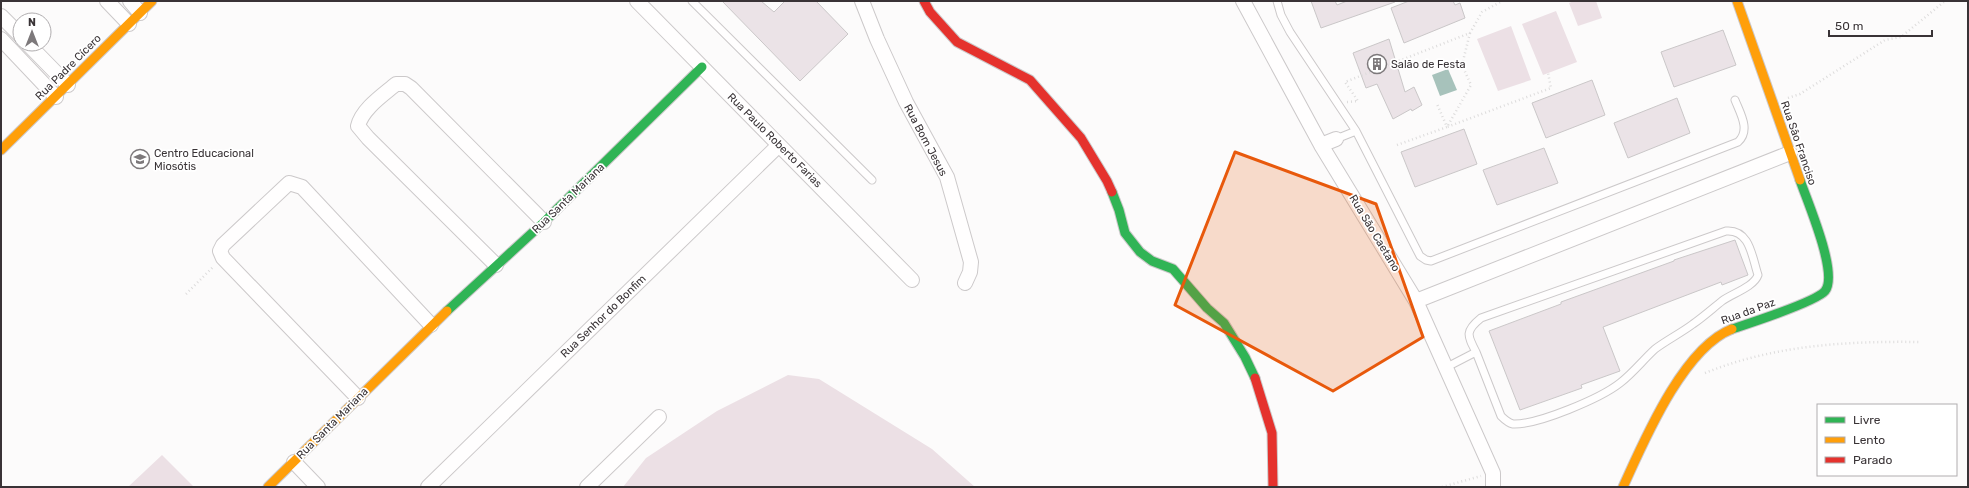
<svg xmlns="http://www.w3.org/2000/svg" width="1969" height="488" viewBox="0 0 1969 488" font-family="Rubik,sans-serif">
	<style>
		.green { fill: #ece0e5 }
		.water { fill: #a7c2bb }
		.building { fill: #ebe3e7; stroke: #cac7c8 }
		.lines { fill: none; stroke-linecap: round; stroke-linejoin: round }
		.lane-casing { stroke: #ccc9ca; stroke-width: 9 }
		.street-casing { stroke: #ccc9ca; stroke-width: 16 }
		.fast-casing { stroke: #ccc9ca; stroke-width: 11 }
		.slow-casing { stroke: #ccc9ca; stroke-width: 11 }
		.jam-casing { stroke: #ccc9ca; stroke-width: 11 }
		.path { stroke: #dddcdc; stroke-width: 2.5; stroke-dasharray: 1 3; stroke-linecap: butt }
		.lane { stroke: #fffefe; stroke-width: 7 }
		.street { stroke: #fffefe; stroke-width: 14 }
		.fast { stroke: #30b455; stroke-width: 9 }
		.slow { stroke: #ff9f0a; stroke-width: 9 }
		.jam { stroke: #e5322d; stroke-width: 9 }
		.marked { fill: #e8590c; fill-opacity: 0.2; stroke: #e8590c; stroke-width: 3; stroke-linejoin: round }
		.labels { text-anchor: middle; stroke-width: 3.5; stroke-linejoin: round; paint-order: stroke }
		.poi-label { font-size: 11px; fill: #393336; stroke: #fff; text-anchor: start }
		.street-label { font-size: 11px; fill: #393336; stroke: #fff }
	</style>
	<rect width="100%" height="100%" fill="#fcfbfb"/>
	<path class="green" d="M 1574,1 L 1596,1 L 1602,18 L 1578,26 L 1569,3 Z
		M 1556,11 L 1577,62 L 1543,75 L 1522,24 Z
		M 1511,26 L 1531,80 L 1498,91 L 1477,39 Z
		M 788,375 L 819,379 L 932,449 L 975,487 L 623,487 L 646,458 L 717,411 Z
		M 162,455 L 194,487 L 128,487 Z"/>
	<path class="water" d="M 1448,69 L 1457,90 L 1440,96 L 1432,75 Z"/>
	<path class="building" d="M 722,1 L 761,1 L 774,12 L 785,1 L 816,1 L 848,34 L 800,81 Z
		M 1311,1 L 1335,1 L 1337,5 L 1347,1 L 1395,1 L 1395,2 L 1321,28 Z
		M 1409,1 L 1453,1 L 1455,5 L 1460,3 L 1465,18 L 1404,43 L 1391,8 Z
		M 1723,30 L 1736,65 L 1674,87 L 1661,52 Z
		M 1389,39 L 1405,92 L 1414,87 L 1422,105 L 1412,111 L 1411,109 L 1393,119 L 1377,84 L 1366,88 L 1353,53 Z
		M 1592,80 L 1605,115 L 1546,138 L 1532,103 Z
		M 1677,98 L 1690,133 L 1628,158 L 1614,123 Z
		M 1464,129 L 1477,164 L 1415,187 L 1401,152 Z
		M 1544,148 L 1558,183 L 1497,205 L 1483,170 Z
		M 1735,240 L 1748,275 L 1722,285 L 1721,282 L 1603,327 L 1620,371 L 1581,385 L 1582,388 L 1520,410 L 1489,331 L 1561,304 L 1561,302 L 1674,261 L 1674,260 Z"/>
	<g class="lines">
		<g class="lane-casing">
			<path id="lane" d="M 692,1 L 872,180
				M 1277,1 L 1281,15 L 1290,32 L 1356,131 L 1336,139
				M 1356,131 L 1420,256 L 1426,260 L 1431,261 L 1738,142 C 1751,130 1740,113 1735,100
				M 1445,368 L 1476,352 C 1467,335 1465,331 1481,318 L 1726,231 C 1750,229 1752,257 1758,275 C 1754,287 1731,294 1722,301 C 1712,309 1703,317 1693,324 C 1681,333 1667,340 1655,349 C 1643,360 1633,373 1620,383 C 1601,398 1538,425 1513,424 C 1508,423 1505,420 1501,416 L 1476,352"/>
		</g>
		<g class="street-casing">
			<path id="street" d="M 107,1 L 129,24
				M 130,1 L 140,13
				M 637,1 L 912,280
				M 862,1 L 877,39 L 906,102 L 947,177 L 971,262 L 970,272 L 965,283
				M 1243,1 L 1321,145 L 1416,301 L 1493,473 L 1493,487
				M 1,16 L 20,35
				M 1,39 L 56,97
				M 28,44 L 68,85
				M 1321,145 L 1336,139
				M 496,265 L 368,138 L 358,126 C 362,109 383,95 396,84 L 405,84 L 411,88 L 544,222
				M 1416,301 L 1790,153
				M 358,398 L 223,258 L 220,251 L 223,245 L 289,183 L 302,187 L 431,325
				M 294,462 L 318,487
				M 428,487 L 779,145
				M 587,487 L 659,417"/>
		</g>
		<g class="fast-casing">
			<path id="fast" d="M 1112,192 L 1119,210 L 1125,233 L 1140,252 L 1152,261 L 1173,269 L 1207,308 L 1224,323 L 1245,357 L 1255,378
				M 447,311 L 544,222 L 702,67
				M 1732,329 C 1750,323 1816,302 1825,291 C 1839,274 1807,201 1800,180"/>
		</g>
		<g class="slow-casing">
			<path id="slow" d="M 1737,1 L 1800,180
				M 1,150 L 152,1
				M 268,487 L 447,311
				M 1623,487 C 1644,441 1683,348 1732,329"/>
		</g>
		<g class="jam-casing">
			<path id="jam" d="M 924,1 L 930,12 L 957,42 L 1030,80 L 1081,138 L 1107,181 L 1112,192
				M 1255,378 L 1272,433 L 1273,487"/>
		</g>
		<path class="path" d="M 1470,33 L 1462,65 L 1471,85 L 1447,127 L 1551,88 L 1548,73
			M 1788,98 L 1800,94 L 1885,40 L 1901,37 L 1945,1
			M 1347,102 L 1358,101 L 1345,82 L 1470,33 L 1482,12 L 1502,1
			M 1397,145 L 1447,127 L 1437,104
			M 186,294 L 214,266
			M 1705,373 C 1774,345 1847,341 1920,342
			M 1442,487 L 1481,476"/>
		<use href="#lane" class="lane"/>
		<use href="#street" class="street"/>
		<use href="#fast" class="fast"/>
		<use href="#slow" class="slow"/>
		<use href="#jam" class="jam"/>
	</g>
	<path class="marked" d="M 1235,152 L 1376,204 L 1423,337 L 1333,391 L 1175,305 Z"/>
	<defs>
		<g id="building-ring" transform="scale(1)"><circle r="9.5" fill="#fff" stroke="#7d797b" stroke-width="1.5"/><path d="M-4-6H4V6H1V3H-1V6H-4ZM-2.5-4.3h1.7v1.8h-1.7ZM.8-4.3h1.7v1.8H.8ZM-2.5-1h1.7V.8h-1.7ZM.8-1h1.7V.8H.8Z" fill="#7d797b"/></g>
		<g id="school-ring" transform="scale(1)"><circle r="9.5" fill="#fff" stroke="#7d797b" stroke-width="1.5"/><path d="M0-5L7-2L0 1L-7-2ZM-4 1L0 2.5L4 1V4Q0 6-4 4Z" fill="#7d797b"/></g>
	</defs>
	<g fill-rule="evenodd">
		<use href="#building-ring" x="1377" y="64"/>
		<use href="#school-ring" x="140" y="159"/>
	</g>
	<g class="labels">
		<g class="poi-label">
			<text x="1391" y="68">Salão de Festa</text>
			<text x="154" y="157">Centro Educacional<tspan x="154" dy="13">Miosótis</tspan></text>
		</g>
		<g class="street-label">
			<text transform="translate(68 67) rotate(-45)" y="4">Rua Padre Cícero</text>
			<text transform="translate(775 140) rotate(45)" y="4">Rua Paulo Roberto Farias</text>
			<text transform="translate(926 140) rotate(62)" y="4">Rua Bom Jesus</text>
			<text transform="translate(1799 143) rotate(71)" y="4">Rua São Franciso</text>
			<text transform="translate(568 198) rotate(-44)" y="4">Rua Santa Mariana</text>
			<text transform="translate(1375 233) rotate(59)" y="4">Rua São Caetano</text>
			<text transform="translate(1748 311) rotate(-20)" y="4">Rua da Paz</text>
			<text transform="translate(603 316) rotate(-44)" y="4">Rua Senhor do Bonfim</text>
			<text transform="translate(332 423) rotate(-45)" y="4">Rua Santa Mariana</text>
		</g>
	</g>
	<rect width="1969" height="488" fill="none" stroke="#393336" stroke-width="4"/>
	<rect x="1817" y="404" width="140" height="72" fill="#ffffff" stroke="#b0adaf"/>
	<rect x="1825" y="417" width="20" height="6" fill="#30b455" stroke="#b0adaf"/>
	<text x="1853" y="424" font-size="12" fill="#393336">Livre</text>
	<rect x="1825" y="437" width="20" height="6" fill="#ff9f0a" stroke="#b0adaf"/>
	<text x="1853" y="444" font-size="12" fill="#393336">Lento</text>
	<rect x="1825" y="457" width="20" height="6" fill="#e5322d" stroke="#b0adaf"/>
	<text x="1853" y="464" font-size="12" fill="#393336">Parado</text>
	<g transform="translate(32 32)"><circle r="19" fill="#ffffff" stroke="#b0adaf"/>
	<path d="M0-3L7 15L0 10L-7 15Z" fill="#7d797b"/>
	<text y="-6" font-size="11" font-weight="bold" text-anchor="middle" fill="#393336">N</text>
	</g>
	<path d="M1829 30v6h103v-6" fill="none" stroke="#393336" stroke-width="2"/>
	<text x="1835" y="30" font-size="12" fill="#393336" stroke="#ffffff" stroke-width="3" paint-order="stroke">50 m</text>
</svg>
